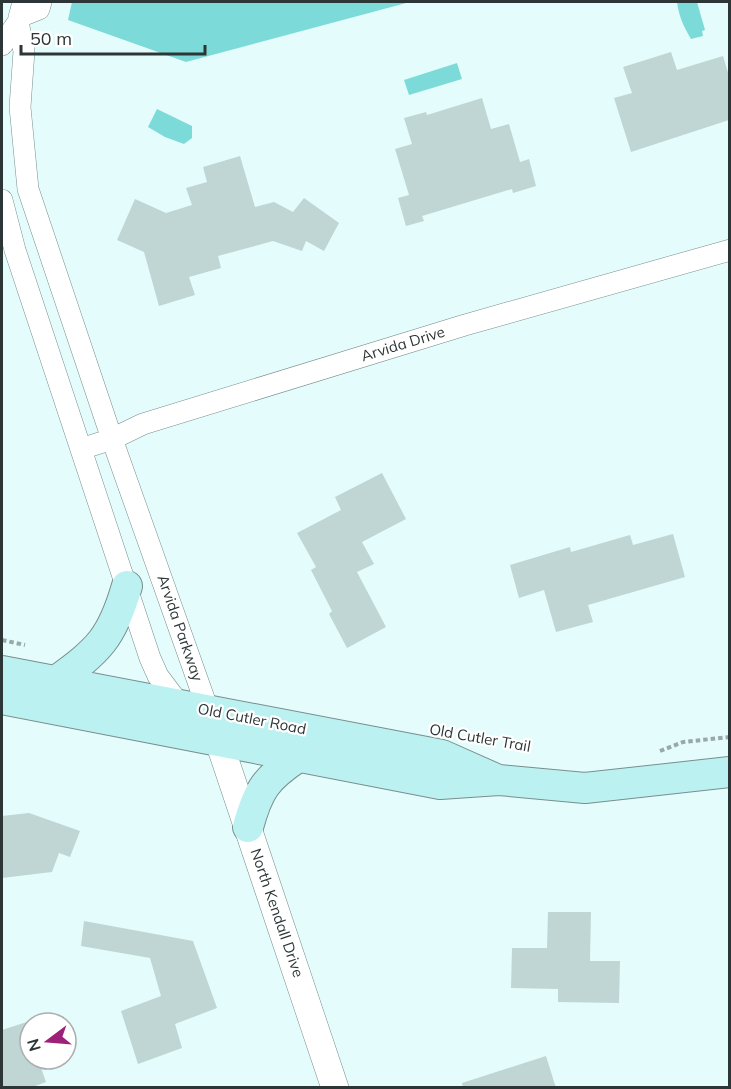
<svg xmlns="http://www.w3.org/2000/svg" width="731" height="1089" viewBox="0 0 731 1089" font-family="Mulish,sans-serif">
	<style>
		.water { fill: #7cdbd8 }
		.building { fill: #bfd6d5 }
		.lines { fill: none; stroke-linecap: round; stroke-linejoin: round }
		.minor-casing { stroke: #798e8e; stroke-width: 22 }
		.tertiary-casing { stroke: #798e8e; stroke-width: 28 }
		.secondary-casing { stroke: #798e8e; stroke-width: 32 }
		.path { stroke: #98a9a9; stroke-width: 4; stroke-dasharray: 4.5 3; stroke-linecap: butt }
		.minor { stroke: #fff; stroke-width: 21 }
		.tertiary { stroke: #fff; stroke-width: 27 }
		.secondary { stroke: #bcf1f1; stroke-width: 30 }
		.labels { text-anchor: middle; stroke-width: 4.5; stroke-linejoin: round; paint-order: stroke }
		.street-label { font-size: 15px; fill: #2d3636; stroke: #fff }
	</style>
	<rect width="100%" height="100%" fill="#e4fcfb"/>
	<path class="water" d="M 72,2 L 410,2 L 186,62 L 68,20 Z
		M 677,2 L 697,2 L 705,30 L 702,31 L 703,36 L 691,39 C 684,27 679,17 677,2 Z
		M 457,63 L 462,79 L 409,95 L 404,80 Z
		M 157,109 L 192,126 L 192,138 L 184,144 L 165,137 L 148,127 Z"/>
	<path class="building" d="M 671,52 L 677,70 L 723,56 L 729,76 L 729,120 L 631,152 L 614,98 L 632,93 L 623,67 Z
		M 482,98 L 491,129 L 509,124 L 520,162 L 529,159 L 536,186 L 513,193 L 512,189 L 422,216 L 424,221 L 406,226 L 398,198 L 409,195 L 395,149 L 412,144 L 404,118 L 426,112 L 427,115 Z
		M 240,156 L 255,207 L 274,202 L 293,212 L 304,198 L 339,223 L 324,251 L 306,241 L 302,251 L 273,241 L 218,256 L 221,268 L 189,277 L 195,295 L 159,306 L 144,252 L 117,240 L 135,199 L 166,213 L 192,205 L 186,188 L 207,182 L 203,167 Z
		M 382,473 L 406,519 L 362,542 L 374,564 L 357,572 L 386,627 L 347,648 L 329,614 L 332,611 L 311,570 L 316,567 L 297,533 L 341,510 L 335,497 Z
		M 673,534 L 685,577 L 588,605 L 593,622 L 556,632 L 544,590 L 519,598 L 510,565 L 570,547 L 571,552 L 630,535 L 633,545 Z
		M 29,813 L 80,831 L 70,857 L 59,853 L 52,872 L 2,878 L 2,816 Z
		M 548,912 L 591,912 L 590,961 L 620,961 L 619,1003 L 558,1002 L 558,989 L 511,988 L 512,948 L 547,948 Z
		M 84,921 L 193,941 L 217,1008 L 175,1024 L 182,1048 L 138,1064 L 121,1011 L 161,996 L 150,958 L 81,946 Z
		M 36,1019 L 37,1023 L 30,1023 L 30,1059 L 49,1059 L 50,1062 L 40,1065 L 46,1082 L 30,1088 L 2,1088 L 2,1030 Z
		M 546,1056 L 556,1088 L 463,1088 L 462,1083 Z"/>
	<g class="lines">
		<g class="minor-casing">
			<path id="minor" d="M 19,17 L 39,9 L 41,2
				M 18,22 L 24,51 L 20,107 L 28,189 L 112,439 L 212,721
				M 2,45 L 18,22 L 23,2
				M 2,200 L 15,250 L 150,658 L 158,676 L 183,709
				M 81,449 L 112,439 L 143,424 L 465,325 L 730,250"/>
		</g>
		<g class="tertiary-casing">
			<path id="tertiary" d="M 218,739 L 335,1088"/>
		</g>
		<g class="secondary-casing">
			<path id="secondary" d="M 2,671 L 442,755 L 496,779
				M 56,681 C 99,650 112,638 127,586
				M 2,699 L 440,784 L 499,780 L 585,788 L 730,772
				M 248,827 C 258,790 266,778 298,757"/>
		</g>
		<path class="path" d="M 2,640 L 25,645
			M 660,751 L 683,742 L 730,737"/>
		<use href="#minor" class="minor"/>
		<use href="#tertiary" class="tertiary"/>
		<use href="#secondary" class="secondary"/>
	</g>
	<g class="labels">
		<g class="street-label">
			<text transform="translate(403 344) rotate(-17)" y="5">Arvida Drive</text>
			<text transform="translate(180 628) rotate(71)" y="5">Arvida Parkway</text>
			<text transform="translate(252 719) rotate(11)" y="5">Old Cutler Road</text>
			<text transform="translate(480 738) rotate(10)" y="5">Old Cutler Trail</text>
			<text transform="translate(277 913) rotate(71)" y="5">North Kendall Drive</text>
		</g>
	</g>
	<rect width="731" height="1089" fill="none" stroke="#2d3636" stroke-width="6"/>
	<g transform="translate(48 1041) rotate(254)"><circle r="28" fill="#ffffff" stroke="#abafaf" stroke-width="1.5"/>
	<path d="M0-4.5L10 22L0 15L-10 22Z" fill="#9d2178"/>
	<text y="-9" font-size="16" font-weight="bold" text-anchor="middle" fill="#2d3636">N</text>
	</g>
	<path d="M21 45v9h184v-9" fill="none" stroke="#2d3636" stroke-width="3"/>
	<text x="30" y="45" font-size="18" fill="#2d3636" stroke="#ffffff" stroke-width="4.5" paint-order="stroke">50 m</text>
</svg>
